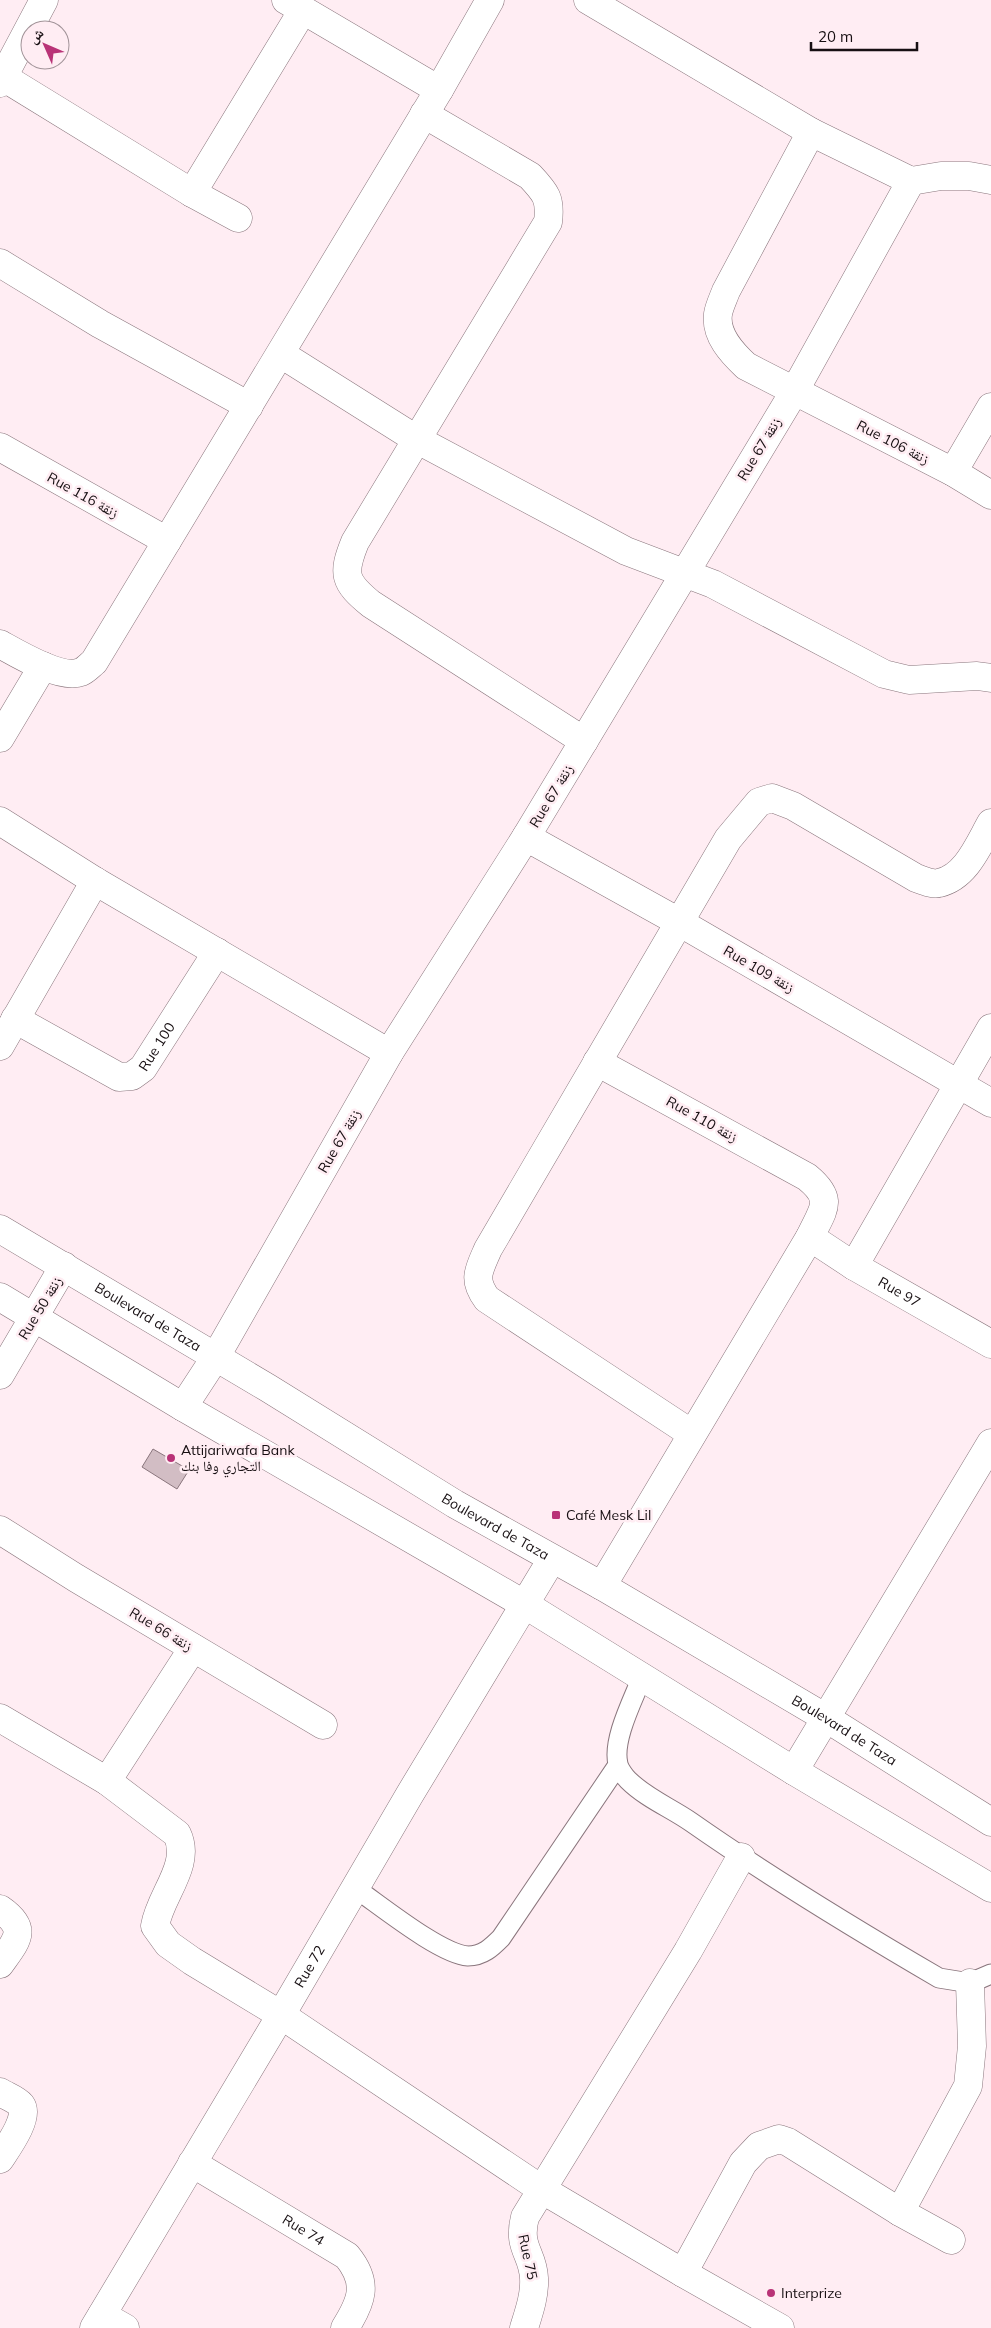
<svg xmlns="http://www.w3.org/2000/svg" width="991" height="2328" viewBox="0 0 991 2328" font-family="Mulish,'Noto Naskh Arabic',sans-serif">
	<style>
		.building { fill: #d2bdc4; stroke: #8a767d }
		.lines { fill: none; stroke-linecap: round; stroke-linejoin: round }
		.lane-casing { stroke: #8a767d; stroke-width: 21 }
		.street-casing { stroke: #8a767d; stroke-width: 29 }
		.secondary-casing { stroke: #8a767d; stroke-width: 29 }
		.lane { stroke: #fff; stroke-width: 19 }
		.street { stroke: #fff; stroke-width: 28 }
		.secondary { stroke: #fff; stroke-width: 28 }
		.poi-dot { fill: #b93377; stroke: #ffedf3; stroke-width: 2 }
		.labels { text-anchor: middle; stroke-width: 5; stroke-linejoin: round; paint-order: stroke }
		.street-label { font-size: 14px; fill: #170f12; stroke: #ffedf3 }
		.poi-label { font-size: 14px; fill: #170f12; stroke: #ffedf3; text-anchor: start }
	</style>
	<rect width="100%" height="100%" fill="#ffedf3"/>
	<path class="building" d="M 153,1449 L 189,1470 L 177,1489 L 142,1467 Z"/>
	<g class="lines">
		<g class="lane-casing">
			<path id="lane" d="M 642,1677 C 633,1700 612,1740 618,1764 C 619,1769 625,1777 628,1780 C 646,1798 671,1808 691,1822 C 771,1878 855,1929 939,1978 L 970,1983 L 991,1974
				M 355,1888 C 380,1905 440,1954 468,1956 C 483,1956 492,1947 501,1938 L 618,1765"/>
		</g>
		<g class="street-casing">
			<g id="street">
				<path d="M 286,0 L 439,90"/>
				<path d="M 588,0 L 811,132 L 911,181 L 941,176 L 969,176 L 991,180"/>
				<path d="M 3,77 L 192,193 L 238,218"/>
				<path d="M 424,114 L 530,176 C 546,193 551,199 548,222 L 355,542 C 342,574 344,582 371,604 L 584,741"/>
				<path d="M 811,132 L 726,291 C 723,299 719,307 718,314 C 715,335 732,353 746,366 L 953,472 L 991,495"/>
				<path d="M 192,193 L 303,10"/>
				<path d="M 0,263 L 100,324 L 249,406"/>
				<path d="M 281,354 L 416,439 L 626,551 L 713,584 L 884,674 L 909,680 L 977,676 L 991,678"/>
				<path d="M 0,447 L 167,541"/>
				<path d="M 953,472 L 991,407"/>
				<path d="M 0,644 C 18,654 61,680 81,672 C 86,670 90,665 94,662 L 439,90 L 490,0"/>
				<path d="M 0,738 L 43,666"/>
				<path d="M 0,821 L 95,881 L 389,1053"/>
				<path d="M 526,837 L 679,922 L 991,1103"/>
				<path id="s1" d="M 15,1019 L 119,1077 L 132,1076 L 143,1068 L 217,952"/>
				<path d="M 0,1046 L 95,881"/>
				<path d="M 597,1062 L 807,1177 C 835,1200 823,1209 810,1237 L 602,1586"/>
				<path id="s2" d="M 810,1237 L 854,1266 L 991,1344"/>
				<path d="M 854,1266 L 991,1028"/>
				<path d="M 0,1375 L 64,1266"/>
				<path d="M 183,1407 L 215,1358 L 389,1053 L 526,837 L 794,392 L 911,181"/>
				<path d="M 692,1434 L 487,1299 C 472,1279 479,1270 488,1249 L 728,839 L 759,802 L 772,798 L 793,806 L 916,878 C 922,880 933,885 939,883 C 966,877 978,846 991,823"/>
				<path d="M 0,1530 L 76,1578 L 323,1725"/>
				<path d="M 0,1718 L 107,1781 L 177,1834 C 192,1865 160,1895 155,1926 L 168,1944 L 192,1961 L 281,2015 L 541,2189 L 683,2273 L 780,2328"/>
				<path d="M 794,1771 L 991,1443"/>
				<path d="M 107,1781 L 193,1648"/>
				<path d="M 0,1909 C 29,1929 17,1940 0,1964"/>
				<path d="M 0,2092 C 6,2096 16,2099 21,2105 C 30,2117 7,2148 0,2159"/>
				<path id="s3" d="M 192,2163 L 347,2256 C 369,2283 362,2301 345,2328"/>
				<path d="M 900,2212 L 968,2086 L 972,2046 L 970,1983"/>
				<path d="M 683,2273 L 743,2163 L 759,2146 L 779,2139 L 788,2142 L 900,2212 L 951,2240"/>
				<path d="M 102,2315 L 125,2328"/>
				<path id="s4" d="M 94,2328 L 281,2015 L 410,1794 L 552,1559"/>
				<path d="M 524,2328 C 529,2312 535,2295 534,2278 C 533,2253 517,2248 525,2217 L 688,1951 L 741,1857"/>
			</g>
		</g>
		<g class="secondary-casing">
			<g id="secondary">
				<path d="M 0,83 L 44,0"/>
				<path id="s5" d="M 0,1229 L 268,1388 L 455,1504 L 602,1586 L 826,1718 L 991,1822"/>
				<path d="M 0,1297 L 183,1407 L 524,1604 L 794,1771 L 991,1888"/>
			</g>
		</g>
		<use href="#lane" class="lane"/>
		<use href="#street" class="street"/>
		<use href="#secondary" class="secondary"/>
	</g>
	<g class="poi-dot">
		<circle cx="171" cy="1458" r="5"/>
		<rect x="551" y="1510" width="10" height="10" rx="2.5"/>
		<circle cx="771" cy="2293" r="5"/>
	</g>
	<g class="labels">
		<g class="street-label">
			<text transform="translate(893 442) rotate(27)" y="5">Rue 106 زنقة</text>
			<text transform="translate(759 449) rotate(-59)" y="5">Rue 67 زنقة</text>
			<text transform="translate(83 495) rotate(29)" y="5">Rue 116 زنقة</text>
			<text transform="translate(551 796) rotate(-59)" y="5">Rue 67 زنقة</text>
			<text transform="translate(759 969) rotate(30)" y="5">Rue 109 زنقة</text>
			<text dy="5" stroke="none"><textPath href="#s1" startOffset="171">Rue 100</textPath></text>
			<text transform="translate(702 1119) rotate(29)" y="5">Rue 110 زنقة</text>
			<text transform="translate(339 1141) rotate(-60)" y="5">Rue 67 زنقة</text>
			<text dy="5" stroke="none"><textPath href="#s2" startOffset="105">Rue 97</textPath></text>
			<text transform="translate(40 1308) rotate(-59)" y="5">Rue 50 زنقة</text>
			<text dy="5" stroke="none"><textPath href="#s5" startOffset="172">Boulevard de Taza</textPath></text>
			<text dy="5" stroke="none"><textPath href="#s5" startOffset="578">Boulevard de Taza</textPath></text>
			<text transform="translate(161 1629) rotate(31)" y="5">Rue 66 زنقة</text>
			<text dy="5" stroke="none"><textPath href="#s5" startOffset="982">Boulevard de Taza</textPath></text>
			<text dy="5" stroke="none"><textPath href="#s4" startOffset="421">Rue 72</textPath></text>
			<text dy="5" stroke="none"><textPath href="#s3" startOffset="130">Rue 74</textPath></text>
			<text transform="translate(528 2257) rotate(78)" y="5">Rue 75</text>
		</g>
		<g class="poi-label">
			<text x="181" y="1455">Attijariwafa Bank<tspan x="181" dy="16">التجاري وفا بنك</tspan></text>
			<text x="566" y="1520">Café Mesk Lil</text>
			<text x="781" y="2298">Interprize</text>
		</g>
	</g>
	<g transform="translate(45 45) rotate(315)"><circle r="24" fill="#ffedf3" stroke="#a29499"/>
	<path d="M0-4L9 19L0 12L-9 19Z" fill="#b93377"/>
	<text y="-8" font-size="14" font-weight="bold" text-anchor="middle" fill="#170f12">ش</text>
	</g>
	<path d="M811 42v8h106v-8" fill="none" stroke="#170f12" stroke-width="2.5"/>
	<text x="818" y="42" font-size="15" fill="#170f12" stroke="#ffedf3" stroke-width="4" paint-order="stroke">20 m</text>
</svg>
